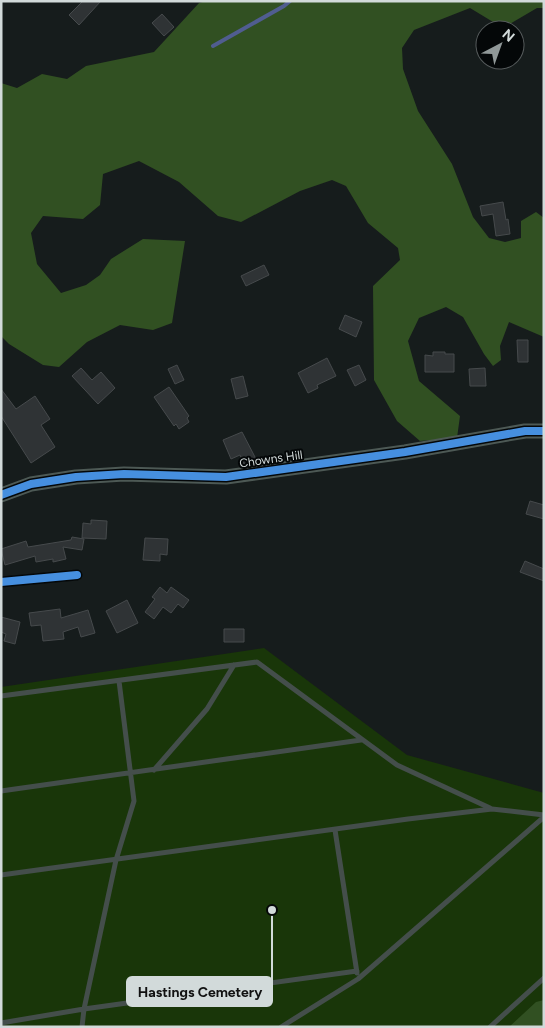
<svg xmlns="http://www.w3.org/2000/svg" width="545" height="1028" viewBox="0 0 545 1028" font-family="Figtree,sans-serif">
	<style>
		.green { fill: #193609 }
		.forest { fill: #315022 }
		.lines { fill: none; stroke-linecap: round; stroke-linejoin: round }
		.stream { stroke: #505d90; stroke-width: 4 }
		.building { fill: #2f3335; stroke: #464a4c }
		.lane { stroke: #444e4b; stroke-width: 5 }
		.street { stroke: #444e4b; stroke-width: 10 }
		.secondary { stroke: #4d5955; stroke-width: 15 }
		.cycleway-casing { stroke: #040708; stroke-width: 11 }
		.cycleway { stroke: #468fdf; stroke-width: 8 }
		.labels { text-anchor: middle; stroke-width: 4; stroke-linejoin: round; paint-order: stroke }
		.street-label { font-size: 12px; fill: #d2dada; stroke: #040708 }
		.leader { fill: none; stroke: #d2dada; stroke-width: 2 }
		.callout-dot { fill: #d2dada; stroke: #040708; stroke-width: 2 }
		.callout { fill: #d2dada; stroke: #d2dada; stroke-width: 2 }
		.callout-label { font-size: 14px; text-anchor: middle; font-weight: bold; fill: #111 }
	</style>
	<rect width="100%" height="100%" fill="#161c1c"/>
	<path class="green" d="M 264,648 L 407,755 L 544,793 L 544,1027 L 1,1027 L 1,687 Z"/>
	<path class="forest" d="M 206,1 L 544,1 L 544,8 L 537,8 L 503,28 L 470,8 L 414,30 L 402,48 L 403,69 L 418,111 L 452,164 L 473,217 L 489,238 L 505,242 L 521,238 L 521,221 L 536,212 L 544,218 L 544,337 L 509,322 L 500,346 L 501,360 L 493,366 L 484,354 L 463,317 L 446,307 L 419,318 L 408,341 L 419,381 L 460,416 L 457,438 L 420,441 L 397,421 L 374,380 L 373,286 L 400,260 L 398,248 L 368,223 L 346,186 L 332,180 L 300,191 L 241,222 L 218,216 L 179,182 L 139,161 L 103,174 L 100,205 L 83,219 L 43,216 L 31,233 L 37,264 L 61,293 L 86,285 L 100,275 L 111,259 L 143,239 L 185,241 L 172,323 L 153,330 L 120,325 L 87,342 L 59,367 L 43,365 L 9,344 L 1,336 L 1,83 L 17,88 L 42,74 L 67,79 L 86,66 L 154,52 L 199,3 Z
		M 544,1000 L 544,1027 L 509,1027 L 536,1002 Z"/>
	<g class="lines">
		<path class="stream" d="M 213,46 L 284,6 L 290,1"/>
	</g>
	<path class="building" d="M 83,1 L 101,1 L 79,25 L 69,15 Z
		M 162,14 L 174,27 L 164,36 L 152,23 Z
		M 503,202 L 506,220 L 508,219 L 510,234 L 496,236 L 493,214 L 482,216 L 480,206 Z
		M 264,265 L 269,275 L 246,286 L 241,276 Z
		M 345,315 L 362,322 L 356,337 L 339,329 Z
		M 517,340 L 528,340 L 528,362 L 518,362 Z
		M 433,352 L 445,352 L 445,354 L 454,354 L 454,372 L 425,372 L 425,355 L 433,356 Z
		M 327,358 L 336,376 L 317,385 L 318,388 L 308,393 L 298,373 Z
		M 177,365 L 184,380 L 175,384 L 168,369 Z
		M 359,365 L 366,380 L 355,386 L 347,370 Z
		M 81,368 L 92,380 L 101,372 L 115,388 L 98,404 L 72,376 Z
		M 485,368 L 486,386 L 470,386 L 469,369 Z
		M 243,376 L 248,396 L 236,399 L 231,379 Z
		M 169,387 L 189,416 L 187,418 L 189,422 L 179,429 L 176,424 L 174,426 L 154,397 Z
		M 1,389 L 16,409 L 35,396 L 50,419 L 41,425 L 55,447 L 31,463 L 1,416 Z
		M 242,432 L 256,459 L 244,464 L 240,455 L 231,459 L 223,440 Z
		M 530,501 L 544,505 L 544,519 L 526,514 Z
		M 91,520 L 107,521 L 106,539 L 82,538 L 83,523 L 91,524 Z
		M 72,537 L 84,539 L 82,550 L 63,547 L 66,559 L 53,562 L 53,559 L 36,562 L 35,556 L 5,565 L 1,549 L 26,541 L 28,547 L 71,540 Z
		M 145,538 L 168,539 L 167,555 L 160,554 L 160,561 L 143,560 Z
		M 525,561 L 544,569 L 544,581 L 520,572 Z
		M 160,587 L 167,593 L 171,587 L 189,600 L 183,608 L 178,604 L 171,613 L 163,607 L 154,619 L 145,612 L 155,599 L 152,597 Z
		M 127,600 L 138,623 L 117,633 L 106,611 Z
		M 60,609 L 61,618 L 88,610 L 95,633 L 81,637 L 78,627 L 63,632 L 64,639 L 43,641 L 41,625 L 31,626 L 29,613 Z
		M 1,617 L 20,622 L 15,644 L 4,641 L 6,634 L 1,632 Z
		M 224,629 L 244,629 L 244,642 L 224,642 Z"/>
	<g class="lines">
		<path class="lane" d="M 1,696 L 257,662 L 397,765 L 490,808
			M 154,770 L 207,709 L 234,665
			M 1,791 L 361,740
			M 335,830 L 357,973
			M 1,875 L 408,819 L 492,809 L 544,815
			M 1,1023 L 84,1009 L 357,971
			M 82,1027 L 84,1009 L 116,860 L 134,801 L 119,681
			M 281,1027 L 358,979 L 544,817
			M 490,1027 L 544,978"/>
		<path class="street" d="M 1,582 L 77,575"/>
		<path class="secondary" d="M 1,495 L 31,484 L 76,477 L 124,474 L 226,477 L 405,452 L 525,431 L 544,431"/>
		<g class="cycleway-casing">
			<path id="cycleway" d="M 1,495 L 31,484 L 76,477 L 124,474 L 226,477 L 405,452 L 525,431 L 544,431
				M 1,582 L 77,575"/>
		</g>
		<use href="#cycleway" class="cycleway"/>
	</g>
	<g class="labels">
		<g class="street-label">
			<text transform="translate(271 459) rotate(-8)" y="4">Chowns Hill</text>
		</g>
	</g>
	<path class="leader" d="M272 910L272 992"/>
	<circle class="callout-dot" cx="272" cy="910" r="5"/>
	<rect class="callout" x="127" y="977" width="145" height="29" rx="5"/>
	<g class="callout-label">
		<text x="200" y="997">Hastings Cemetery</text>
	</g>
	<rect width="545" height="1028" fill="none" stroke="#d2dada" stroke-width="5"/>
	<g transform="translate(500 45) rotate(41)"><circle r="24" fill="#040708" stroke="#565b5c"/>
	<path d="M0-4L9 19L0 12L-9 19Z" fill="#909898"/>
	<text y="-8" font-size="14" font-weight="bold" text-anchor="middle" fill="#d2dada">N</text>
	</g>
</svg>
